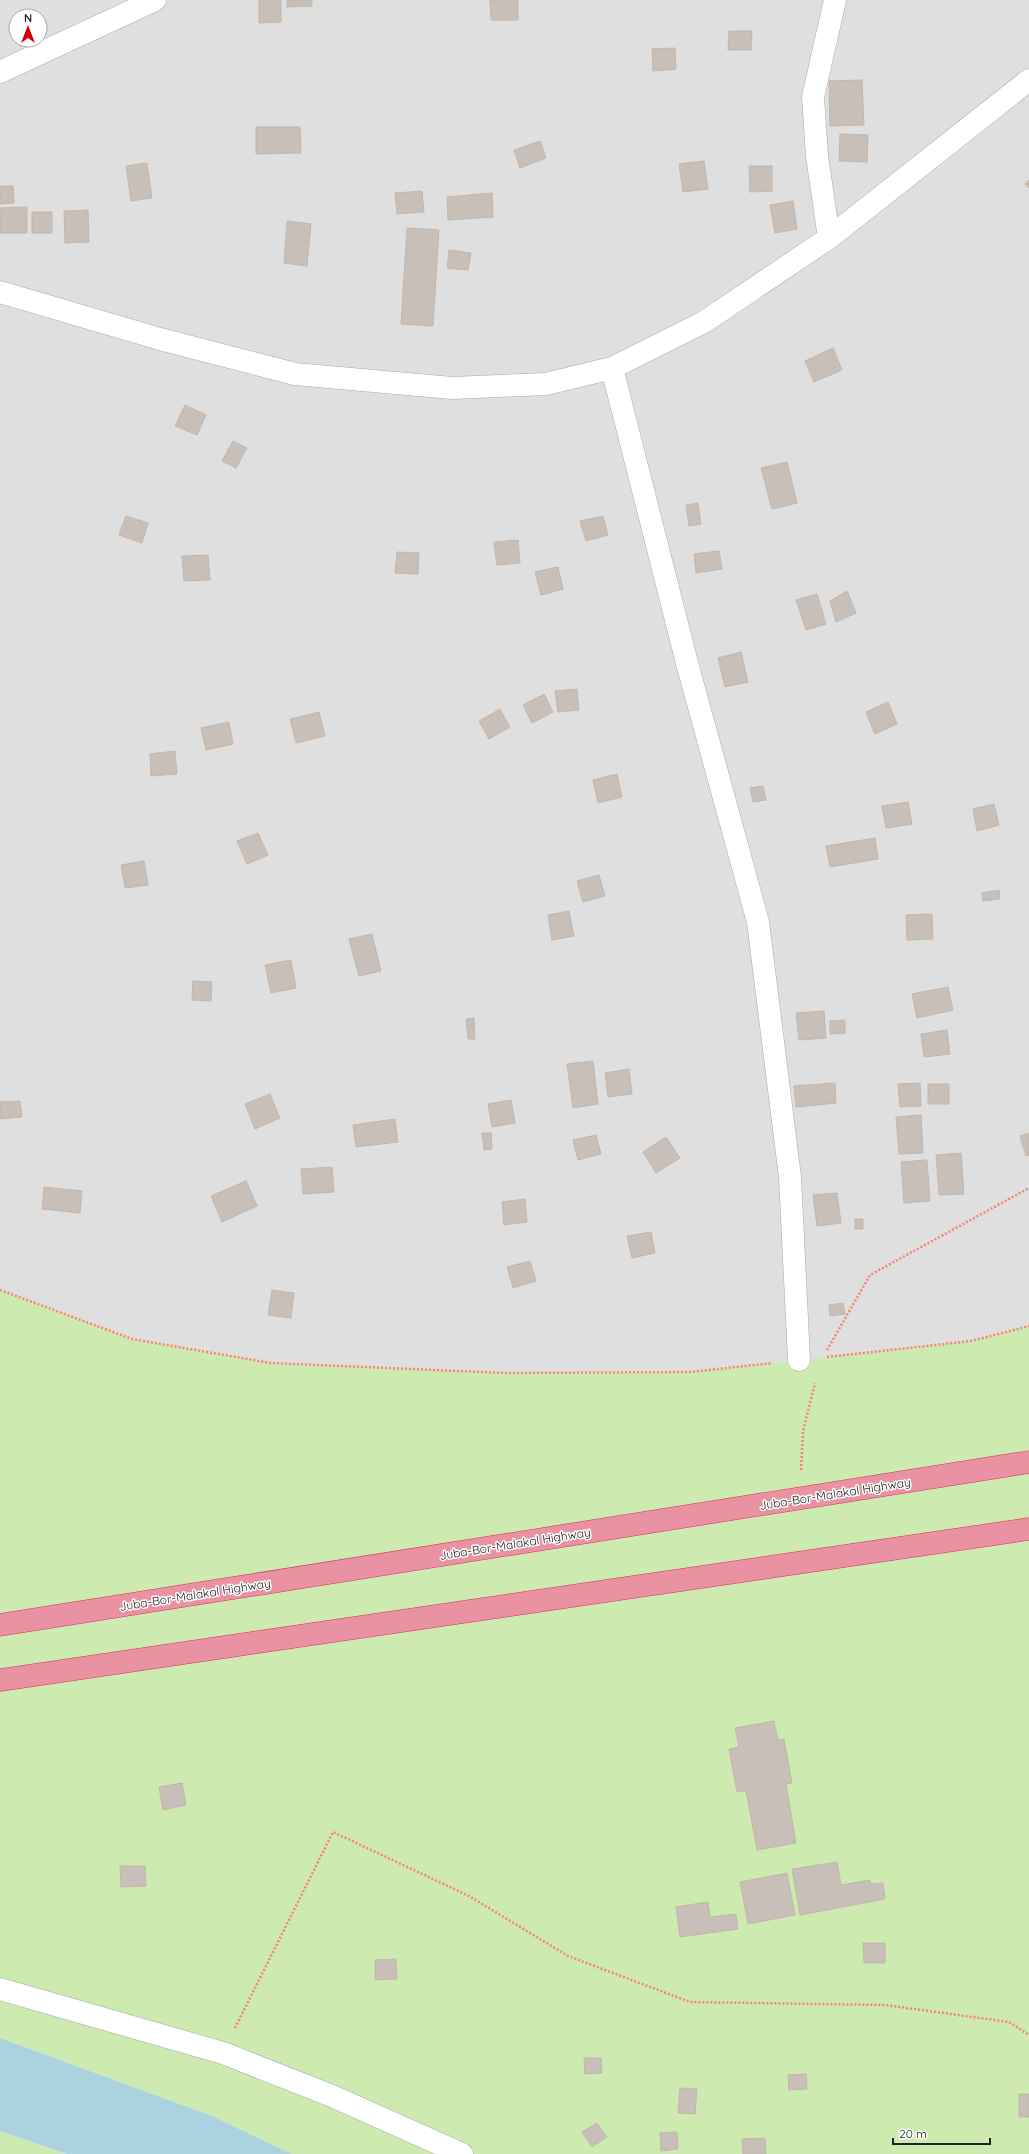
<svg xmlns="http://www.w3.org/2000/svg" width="1029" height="2154" viewBox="0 0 1029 2154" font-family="Quicksand,sans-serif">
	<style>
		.residential { fill: #e0dfdf; fill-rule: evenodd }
		.grass { fill: #cdebb0 }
		.water { fill: #aad3df }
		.building { fill: #c7bfb8; stroke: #c4b6ab }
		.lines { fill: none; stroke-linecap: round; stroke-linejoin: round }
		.minor-casing { stroke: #a9a9a9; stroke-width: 23 }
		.highway-casing { stroke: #dc2a67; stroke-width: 23 }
		.path { stroke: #fa8072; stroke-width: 2.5; stroke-dasharray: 2 2; stroke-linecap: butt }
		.minor { stroke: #fff; stroke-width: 22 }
		.highway { stroke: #e892a2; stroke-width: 22 }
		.labels { text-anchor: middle; stroke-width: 3; stroke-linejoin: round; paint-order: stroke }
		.street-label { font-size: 12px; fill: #222; stroke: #fff }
	</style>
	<rect width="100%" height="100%" fill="#f2efe9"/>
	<path class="residential" d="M 0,0 L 1029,0 L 1029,1326 L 971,1341 L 690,1372 L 506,1373 L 271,1363 L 132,1339 L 0,1290 ZM 16,16 L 40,16 L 40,40 L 16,40 Z"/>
	<path class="grass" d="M 0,1290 L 132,1339 L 271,1363 L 506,1373 L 690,1372 L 971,1341 L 1029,1326 L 1029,2154 L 292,2154 L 212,2116 L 0,2038 Z
		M 0,2131 L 67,2154 L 0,2154 Z"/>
	<path class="water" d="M 0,2038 L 212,2116 L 292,2154 L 67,2154 L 0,2131 Z"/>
	<path class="building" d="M 259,0 L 281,0 L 281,22 L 259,23 Z
		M 287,0 L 312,0 L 312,6 L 287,7 Z
		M 490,0 L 518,0 L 518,20 L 491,20 Z
		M 729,31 L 752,31 L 751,50 L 728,50 Z
		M 675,48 L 676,69 L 653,71 L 652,49 Z
		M 862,80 L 864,125 L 830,126 L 829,81 Z
		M 256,127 L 300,127 L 301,153 L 256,154 Z
		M 840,134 L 868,135 L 867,162 L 839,161 Z
		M 540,141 L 546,158 L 520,168 L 514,150 Z
		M 704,161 L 708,189 L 683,192 L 679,164 Z
		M 147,163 L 152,198 L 131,201 L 126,166 Z
		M 749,166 L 772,166 L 772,191 L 750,192 Z
		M 1029,180 L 1029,188 L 1025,184 Z
		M 0,186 L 13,186 L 14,203 L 0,204 Z
		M 422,191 L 424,212 L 397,214 L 395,193 Z
		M 492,193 L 493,217 L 448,220 L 447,197 Z
		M 793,201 L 797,229 L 775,233 L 770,205 Z
		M 27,207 L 27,233 L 0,233 L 0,208 Z
		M 88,210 L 89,242 L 65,243 L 64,211 Z
		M 32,212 L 52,212 L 52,233 L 32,233 Z
		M 287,221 L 311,224 L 307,266 L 284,263 Z
		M 407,228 L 439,230 L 433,326 L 401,324 Z
		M 449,250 L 471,253 L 468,270 L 447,268 Z
		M 833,348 L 842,370 L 814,382 L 805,361 Z
		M 185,405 L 206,415 L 197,435 L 175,426 Z
		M 233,441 L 247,448 L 236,468 L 222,461 Z
		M 787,462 L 797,503 L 772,509 L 761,468 Z
		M 698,503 L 701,524 L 689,526 L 686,505 Z
		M 126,516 L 148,523 L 142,543 L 119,535 Z
		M 603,516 L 608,535 L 586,541 L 580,521 Z
		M 518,540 L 520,563 L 497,565 L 494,542 Z
		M 719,551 L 722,569 L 696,573 L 694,554 Z
		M 397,552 L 419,553 L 418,574 L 395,573 Z
		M 208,555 L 210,580 L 184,581 L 182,556 Z
		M 558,567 L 563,589 L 541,595 L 535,572 Z
		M 847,591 L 856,613 L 836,622 L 830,601 Z
		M 817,594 L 826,624 L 806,630 L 796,600 Z
		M 741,652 L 748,682 L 725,687 L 718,658 Z
		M 577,689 L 579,710 L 558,712 L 555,691 Z
		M 544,694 L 553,712 L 532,723 L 523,705 Z
		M 888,702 L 897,724 L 875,734 L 866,712 Z
		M 500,709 L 510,727 L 489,739 L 479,721 Z
		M 319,712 L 325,736 L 296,743 L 290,719 Z
		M 229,722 L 233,744 L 206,750 L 201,728 Z
		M 175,751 L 177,774 L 151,776 L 150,754 Z
		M 617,774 L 622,797 L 598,803 L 593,780 Z
		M 763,786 L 766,800 L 753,802 L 750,788 Z
		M 908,802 L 912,824 L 886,828 L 882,806 Z
		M 994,804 L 999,825 L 977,831 L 973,809 Z
		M 258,833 L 268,855 L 247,864 L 237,841 Z
		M 875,838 L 878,859 L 830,867 L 826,846 Z
		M 144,861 L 148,885 L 125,888 L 121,865 Z
		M 599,875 L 605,896 L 583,902 L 577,881 Z
		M 999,890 L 1000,899 L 983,901 L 982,893 Z
		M 569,911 L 574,936 L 552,940 L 548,915 Z
		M 932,914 L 933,939 L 907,940 L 906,915 Z
		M 372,934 L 381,971 L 359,976 L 349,939 Z
		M 291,960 L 296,988 L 271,993 L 265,965 Z
		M 193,981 L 212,982 L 211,1001 L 192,1000 Z
		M 948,987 L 953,1010 L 917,1018 L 912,994 Z
		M 824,1011 L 826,1038 L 799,1040 L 796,1013 Z
		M 474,1018 L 475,1039 L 468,1039 L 466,1019 Z
		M 845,1020 L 845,1033 L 830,1034 L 830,1021 Z
		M 947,1030 L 950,1054 L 924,1057 L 921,1034 Z
		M 593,1061 L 598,1104 L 573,1108 L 567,1064 Z
		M 629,1069 L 632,1094 L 608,1097 L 605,1073 Z
		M 835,1083 L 836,1103 L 796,1107 L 794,1086 Z
		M 920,1083 L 921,1106 L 900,1107 L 898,1084 Z
		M 928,1084 L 949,1084 L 949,1104 L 928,1104 Z
		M 270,1094 L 280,1118 L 255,1129 L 245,1104 Z
		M 511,1100 L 515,1123 L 492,1127 L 488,1104 Z
		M 20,1101 L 22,1117 L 0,1119 L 0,1102 Z
		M 921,1115 L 923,1153 L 899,1154 L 896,1117 Z
		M 395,1119 L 398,1142 L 356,1147 L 353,1125 Z
		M 482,1133 L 491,1133 L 492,1149 L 484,1150 Z
		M 1029,1133 L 1029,1155 L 1026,1156 L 1020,1136 Z
		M 596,1135 L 601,1154 L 578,1160 L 573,1140 Z
		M 666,1137 L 680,1158 L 656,1173 L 643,1152 Z
		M 961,1153 L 964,1194 L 939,1195 L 936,1155 Z
		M 927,1160 L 930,1201 L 904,1203 L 901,1162 Z
		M 332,1167 L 334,1192 L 303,1194 L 301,1169 Z
		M 246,1181 L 257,1206 L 222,1222 L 211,1196 Z
		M 44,1187 L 82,1191 L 80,1213 L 42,1209 Z
		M 837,1193 L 841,1223 L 817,1226 L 813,1195 Z
		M 525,1199 L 527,1222 L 504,1225 L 502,1202 Z
		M 855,1219 L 863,1219 L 863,1229 L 855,1229 Z
		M 651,1232 L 655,1253 L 632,1258 L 627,1236 Z
		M 530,1261 L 536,1281 L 513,1288 L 507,1267 Z
		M 272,1290 L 294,1293 L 291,1318 L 268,1315 Z
		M 843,1303 L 845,1314 L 830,1316 L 829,1305 Z
		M 774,1721 L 778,1740 L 784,1739 L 792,1783 L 786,1784 L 796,1843 L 757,1850 L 746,1791 L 737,1792 L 729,1749 L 739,1747 L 735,1728 Z
		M 182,1783 L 186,1805 L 163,1810 L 159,1787 Z
		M 837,1862 L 841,1885 L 870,1880 L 870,1884 L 883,1883 L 885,1899 L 800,1915 L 792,1869 Z
		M 120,1866 L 145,1866 L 146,1886 L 121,1887 Z
		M 787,1873 L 795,1915 L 748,1924 L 740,1882 Z
		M 708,1902 L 710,1917 L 736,1914 L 738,1929 L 680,1937 L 676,1907 Z
		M 863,1943 L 885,1943 L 885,1963 L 864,1963 Z
		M 396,1959 L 397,1979 L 375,1980 L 375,1960 Z
		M 584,2058 L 601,2058 L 602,2073 L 585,2074 Z
		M 806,2074 L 807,2089 L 789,2090 L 788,2075 Z
		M 680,2088 L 697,2089 L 695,2114 L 678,2113 Z
		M 1019,2094 L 1029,2094 L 1029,2117 L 1019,2117 Z
		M 597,2123 L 607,2137 L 592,2147 L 582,2132 Z
		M 677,2132 L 678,2149 L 661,2151 L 660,2133 Z
		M 765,2138 L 766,2154 L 743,2154 L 742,2139 Z"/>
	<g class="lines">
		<g class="minor-casing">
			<path id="minor" d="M 0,72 L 155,0
				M 829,238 L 817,156 L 813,97 L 835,0
				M 0,292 L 160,339 L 295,374 L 452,388 L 546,384 L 612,368 L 704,322 L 829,238 L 1029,80
				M 612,368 L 687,663 L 758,922 L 790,1177 L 799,1360
				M 0,1989 L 223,2053 L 332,2096 L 462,2154"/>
		</g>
		<g class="highway-casing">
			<path id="highway" d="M 0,1625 L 1029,1462
				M 0,1680 L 1029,1529"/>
		</g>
		<path class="path" d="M 0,1290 L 132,1339 L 271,1363 L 506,1373 L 690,1372 L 772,1363
			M 827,1350 L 870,1275 L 1029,1188
			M 827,1357 L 971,1341 L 1029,1326
			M 801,1470 L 803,1431 L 815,1383
			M 235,2028 L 333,1832 L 469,1896 L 568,1956 L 690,2002 L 885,2005 L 1009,2022 L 1029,2035"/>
		<use href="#minor" class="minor"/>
		<use href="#highway" class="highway"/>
	</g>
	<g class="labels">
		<g class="street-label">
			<text transform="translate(835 1494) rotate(-9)" y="4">Juba-Bor-Malakal Highway</text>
			<text transform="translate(515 1544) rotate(-9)" y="4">Juba-Bor-Malakal Highway</text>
			<text transform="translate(195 1595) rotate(-9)" y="4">Juba-Bor-Malakal Highway</text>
		</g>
	</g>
	<g transform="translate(28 28)"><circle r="19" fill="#ffffff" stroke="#a7a7a7"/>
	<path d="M0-3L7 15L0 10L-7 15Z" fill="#d40000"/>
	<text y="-6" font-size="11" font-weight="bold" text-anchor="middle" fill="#222222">N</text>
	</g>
	<path d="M893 2138v6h97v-6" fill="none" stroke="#222222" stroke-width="2"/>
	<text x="899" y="2138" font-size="12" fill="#222222" stroke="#ffffff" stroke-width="3" paint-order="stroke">20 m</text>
</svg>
